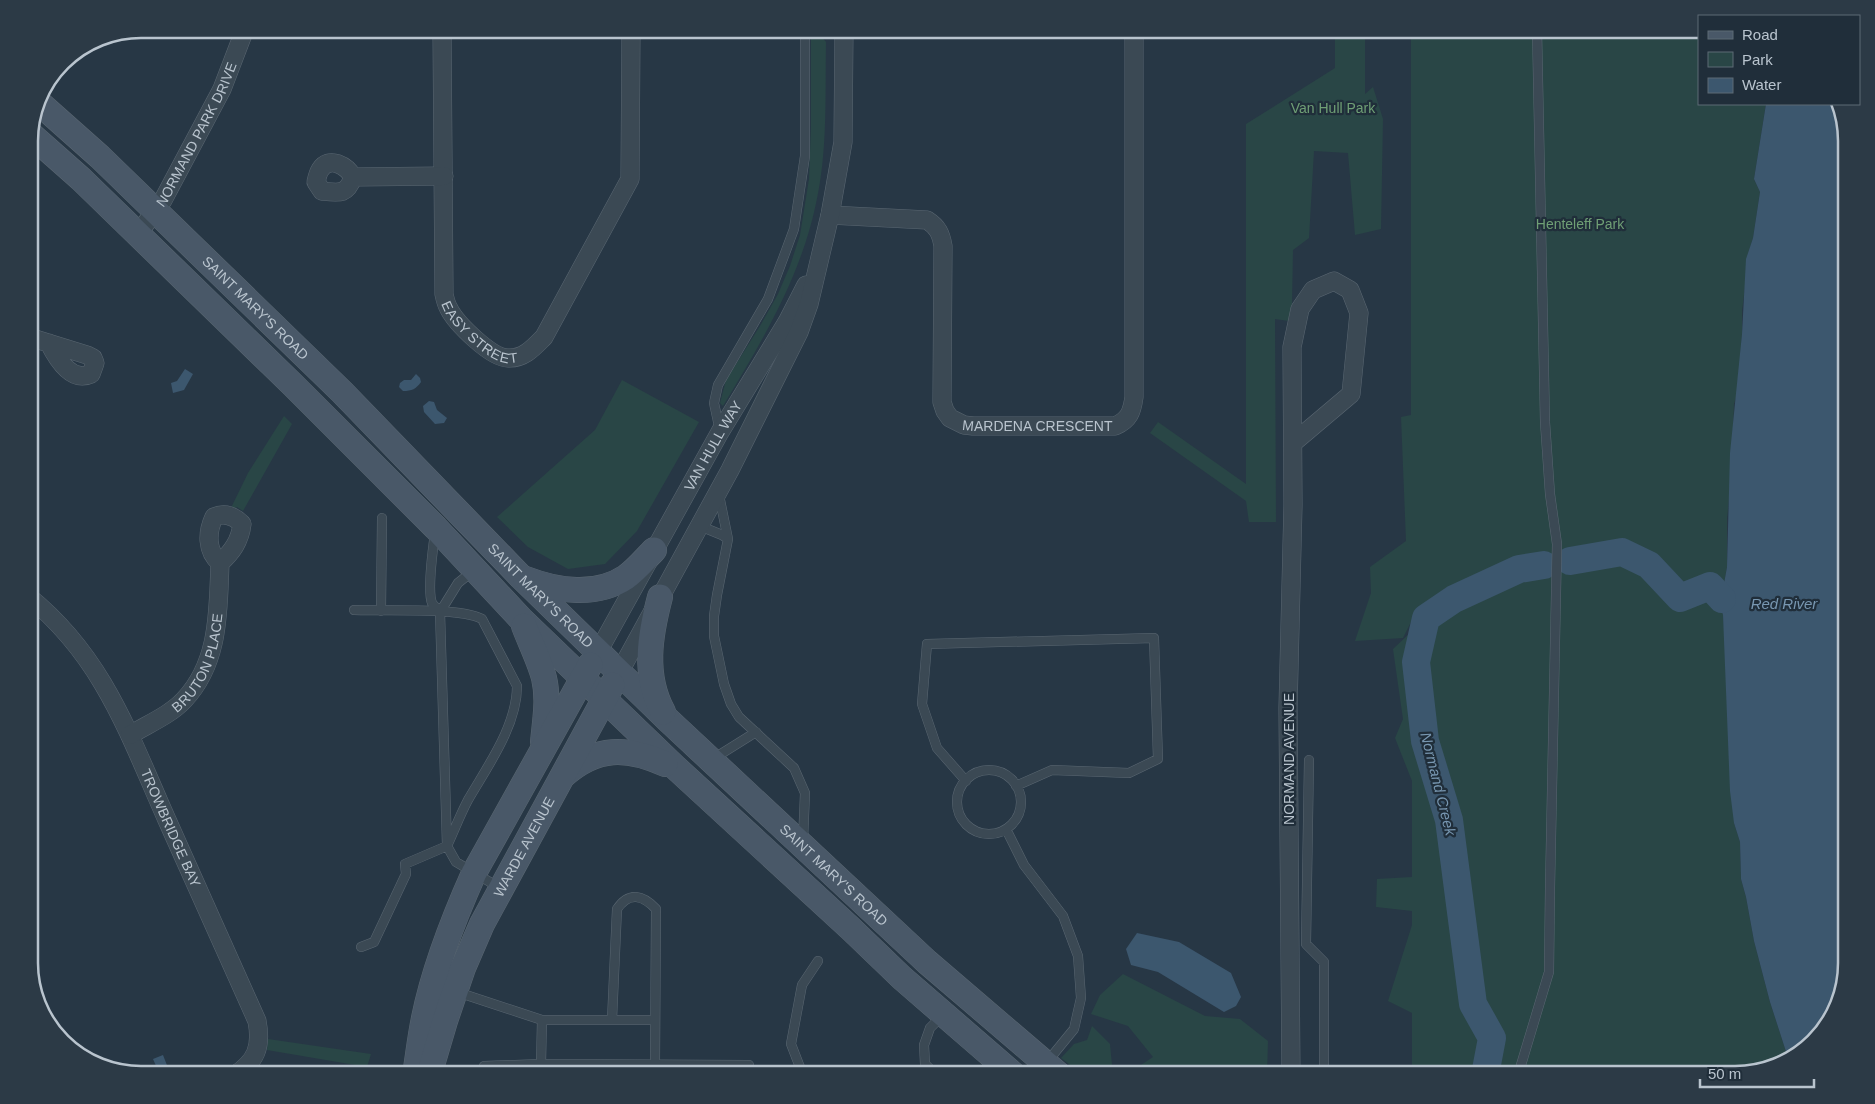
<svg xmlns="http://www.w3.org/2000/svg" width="1875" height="1104" viewBox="0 0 1875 1104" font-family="Arial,sans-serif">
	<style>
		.green { fill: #294646 }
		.water { fill: #3c576e }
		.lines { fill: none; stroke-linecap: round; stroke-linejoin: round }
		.river { stroke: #3c576e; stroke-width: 28 }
		.service-casing { stroke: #5a6772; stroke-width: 10 }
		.minor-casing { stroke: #5a6772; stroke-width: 19 }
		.secondary-casing { stroke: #5a6772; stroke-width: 26 }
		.service { stroke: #3b4954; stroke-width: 9 }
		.minor { stroke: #3b4954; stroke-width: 18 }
		.secondary { stroke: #495868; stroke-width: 25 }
		.labels { text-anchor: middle; stroke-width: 4.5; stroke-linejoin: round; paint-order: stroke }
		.park-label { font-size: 14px; fill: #6f9f75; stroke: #202e3a }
		.street-label { font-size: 14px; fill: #b9c4ce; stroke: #202e3a }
		.water-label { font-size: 15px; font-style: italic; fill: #7897b1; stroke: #202e3a }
		.rim { fill: none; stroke: #b9c4ce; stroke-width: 2.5 }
	</style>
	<rect width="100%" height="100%" fill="#273745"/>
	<path class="green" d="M 1335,29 L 1365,29 L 1365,94 L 1373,87 L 1383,119 L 1381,229 L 1355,235 L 1348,153 L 1314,151 L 1309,238 L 1293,250 L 1292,304 L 1312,307 L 1303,323 L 1275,319 L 1276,522 L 1249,522 L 1246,501 L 1150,433 L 1158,422 L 1246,484 L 1246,124 L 1335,68 Z
		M 1411,29 L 1699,29 L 1699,104 L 1766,104 L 1754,179 L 1760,192 L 1753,238 L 1747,257 L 1746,279 L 1742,311 L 1742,334 L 1738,391 L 1734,404 L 1731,479 L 1727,519 L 1727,567 L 1720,606 L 1723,615 L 1739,799 L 1734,823 L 1740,842 L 1741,879 L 1746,897 L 1754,941 L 1770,1002 L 1789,1061 L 1735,1075 L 1412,1075 L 1412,1013 L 1388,1001 L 1412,925 L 1412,911 L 1376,907 L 1377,879 L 1412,877 L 1412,781 L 1395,738 L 1403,719 L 1393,649 L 1411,632 L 1411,622 L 1403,638 L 1355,641 L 1371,593 L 1370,567 L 1406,541 L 1401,417 L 1411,415 Z
		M 819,34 L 826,42 C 825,97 828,154 815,208 C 799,280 761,343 723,406 L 720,403 L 726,380 L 760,326 L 778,294 L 790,266 L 800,235 L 809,179 L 811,126 L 811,39 L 814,35 Z
		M 622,380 L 699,422 L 637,531 L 605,564 L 568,569 L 528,547 L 497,517 L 595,430 Z
		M 284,416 L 292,424 L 243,511 L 237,507 L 229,512 L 248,473 Z
		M 1123,974 L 1205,1016 L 1240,1019 L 1268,1041 L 1267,1075 L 1130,1075 L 1132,1071 L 1153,1057 L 1128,1026 L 1091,1014 L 1100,995 Z
		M 1092,1026 L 1110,1044 L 1113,1075 L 1083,1075 L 1061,1058 L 1074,1044 L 1087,1040 Z
		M 268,1039 L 371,1054 L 367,1067 L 267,1050 Z"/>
	<path class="water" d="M 1766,104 L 1837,104 L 1846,133 L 1846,964 L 1831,1020 L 1789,1061 L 1770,1002 L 1754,941 L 1746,897 L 1741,879 L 1740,842 L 1734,823 L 1730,791 L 1723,615 L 1720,606 L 1727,567 L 1730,453 L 1742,334 L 1746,259 L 1753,238 L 1760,192 L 1754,179 Z
		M 185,369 L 193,374 L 184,390 L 173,393 L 171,383 L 177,381 Z
		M 416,374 L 420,378 L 421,382 C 416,389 412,391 403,391 L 399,387 L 400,383 L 404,380 L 411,380 Z
		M 429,401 L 434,402 L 437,410 L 447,418 L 444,423 L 435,424 L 424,412 L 423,406 Z
		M 1137,933 L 1179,942 L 1231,973 L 1241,997 L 1236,1006 L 1224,1012 L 1158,972 L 1131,965 L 1126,949 Z
		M 163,1055 L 170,1073 L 160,1075 L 153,1059 Z"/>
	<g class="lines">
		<path class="river" d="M 1570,561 L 1622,552 L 1649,565 L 1680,598 L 1710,586 L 1722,599
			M 1485,1075 L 1492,1038 L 1473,1004 L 1449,820 L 1425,741 L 1416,662 L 1426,618 L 1454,599 L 1519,569 L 1544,565"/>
		<g class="service-casing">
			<path id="service" d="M 720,431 L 714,403 L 718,385 L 768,299 L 794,229 L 805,156 L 805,29
				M 719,495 L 728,539 L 717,595 L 714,616 L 714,636 L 724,684 L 731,704 L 739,717 L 794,768 L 805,793 L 803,841
				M 700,526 L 722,535 L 728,539
				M 435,533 C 433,548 427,590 432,603 C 434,606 438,609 440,612
				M 473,571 L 458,583 L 440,612 L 447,846 L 456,862 L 500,888
				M 354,610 C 383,611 459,607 482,619 L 517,686 C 517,726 487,767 468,800 C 460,815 454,831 447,846 L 405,864 L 406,874 L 374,942 L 361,947
				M 381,611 L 382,518
				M 718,759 L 716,757 L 756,732
				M 1309,760 L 1306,944 L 1324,962 L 1324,1075
				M957 802a32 32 0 1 1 64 0a32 32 0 1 1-64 0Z
				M 966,781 L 937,748 L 922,704 L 927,644 L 1154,638 L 1158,759 L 1129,773 L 1052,770 L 1016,786
				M 1006,829 L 1024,865 L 1063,916 L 1078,956 L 1081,998 L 1074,1029 L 1047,1062
				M 457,992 L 542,1020 L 654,1020
				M 612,1020 L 617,909 C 629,891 643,895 656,909 L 655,1064
				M 541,1064 L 542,1020
				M 484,1066 L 541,1064 L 749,1065
				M 803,1075 L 791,1044 L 802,985 L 818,961
				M 936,1075 L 925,1064 L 924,1045 L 930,1028 L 942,1016
				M 1518,1075 L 1549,972 L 1550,888 L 1557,544 L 1550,494 L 1545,422 L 1537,29"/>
		</g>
		<g class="minor-casing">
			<g id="minor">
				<path id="s1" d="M 442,29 L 444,294 C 445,299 446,304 449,309 C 456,323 491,358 508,358 C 524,359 534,347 544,337 L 630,179 L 631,29"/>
				<path d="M 353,177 C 347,195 339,193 322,191 L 316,182 C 317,178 318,173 320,170 C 329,155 347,166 353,177 L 444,176"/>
				<path id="s2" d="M 830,215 L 927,220 C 938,227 941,234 943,246 L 942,402 L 945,411 L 950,418 L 964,425 L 973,426 L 1115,426 C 1129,420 1132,412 1134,397 L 1134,29"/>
				<path id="s3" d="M 138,234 L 163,200 L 222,89 L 245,29"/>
				<path d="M 29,337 L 87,355 L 93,358 L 95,363 L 91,374 C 71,383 56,357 49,343"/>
				<path id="s4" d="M 29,597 C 104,658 129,735 167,820 C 197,887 227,954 257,1021 C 262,1047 256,1061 235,1075"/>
				<path id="s5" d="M 598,652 L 720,432 L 787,322 L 806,285"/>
				<path d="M 619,673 L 730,470 L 799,332 L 809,304 L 830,215 L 843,142 L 844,29"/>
				<path id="s6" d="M 130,735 C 148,724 170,715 184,700 C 220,662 218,610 220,563 C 232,552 240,541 242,524 C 234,516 225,512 214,517 C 207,532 206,551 220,563"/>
				<path d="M 1291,1075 L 1288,708 L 1293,505 L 1292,347 L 1300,309 L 1313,290 L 1334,281 L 1350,290 L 1359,313 L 1351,394 L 1293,443"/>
			</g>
		</g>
		<g class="secondary-casing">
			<g id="secondary">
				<path id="s7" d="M 37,101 L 100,157 L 342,392 L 521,577 L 668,720 L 927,962 L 1059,1075"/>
				<path d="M 29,133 L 81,179 L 293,385 L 436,528 L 521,619 L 676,768 L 850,928 L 902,978 L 1014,1075"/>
				<path d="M 526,579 C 557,591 596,597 626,577 C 636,570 645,559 654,550"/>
				<path d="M 660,597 C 650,635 643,675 663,712"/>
				<path d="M 524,626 C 530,642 540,662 544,678 C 549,699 545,720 543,742"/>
				<path d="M 564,775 C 597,746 627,747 665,764"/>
				<path d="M 415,1075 C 418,1056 420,1037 424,1018 C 434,968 453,920 474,873 L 590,665"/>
				<path id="s8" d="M 429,1075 L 445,1021 L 463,968 L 482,924 L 612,685"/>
			</g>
		</g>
		<use href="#service" class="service"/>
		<use href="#minor" class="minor"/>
		<use href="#secondary" class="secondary"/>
	</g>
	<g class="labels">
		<g class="park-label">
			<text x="1333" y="113">Van Hull Park</text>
			<text x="1580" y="229">Henteleff Park</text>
		</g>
		<g class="street-label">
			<text dy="5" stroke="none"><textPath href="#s3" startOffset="116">NORMAND PARK DRIVE</textPath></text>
			<text dy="5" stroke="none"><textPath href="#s7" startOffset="301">SAINT MARY'S ROAD</textPath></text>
			<text dy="5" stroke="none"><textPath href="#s1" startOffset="321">EASY STREET</textPath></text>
			<text dy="5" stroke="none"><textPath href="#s2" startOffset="392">MARDENA CRESCENT</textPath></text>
			<text dy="5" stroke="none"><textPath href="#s5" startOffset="236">VAN HULL WAY</textPath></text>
			<text dy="5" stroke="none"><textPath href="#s7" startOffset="706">SAINT MARY'S ROAD</textPath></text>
			<text dy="5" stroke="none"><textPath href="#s6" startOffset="105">BRUTON PLACE</textPath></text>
			<text transform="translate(1289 759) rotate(-90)" y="5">NORMAND AVENUE</text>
			<text dy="5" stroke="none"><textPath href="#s4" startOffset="274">TROWBRIDGE BAY</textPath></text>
			<text dy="5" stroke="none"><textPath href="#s8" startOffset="248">WARDE AVENUE</textPath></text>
			<text dy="5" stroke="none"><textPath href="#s7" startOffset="1111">SAINT MARY'S ROAD</textPath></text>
		</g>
		<g class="water-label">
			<text x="1784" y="609">Red River</text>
			<text transform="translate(1438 784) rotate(76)" y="5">Normand Creek</text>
		</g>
	</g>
	<path d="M0 0H1875V1104H0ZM141 38H1735A103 103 0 0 1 1838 141V963A103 103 0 0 1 1735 1066H141A103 103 0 0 1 38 963V141A103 103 0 0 1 141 38Z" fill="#2c3a46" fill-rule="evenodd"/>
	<path class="rim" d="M141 38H1735A103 103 0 0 1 1838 141V963A103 103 0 0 1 1735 1066H141A103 103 0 0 1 38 963V141A103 103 0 0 1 141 38Z"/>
	<rect x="1698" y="15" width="162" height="90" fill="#202e3a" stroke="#5d6a75"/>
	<rect x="1708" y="31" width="25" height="8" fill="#495868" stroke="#5d6a75"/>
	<text x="1742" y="40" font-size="15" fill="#b9c4ce">Road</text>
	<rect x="1708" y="52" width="25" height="15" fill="#294646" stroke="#5d6a75"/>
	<text x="1742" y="65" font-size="15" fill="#b9c4ce">Park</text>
	<rect x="1708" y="78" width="25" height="15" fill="#3c576e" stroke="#5d6a75"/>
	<text x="1742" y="90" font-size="15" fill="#b9c4ce">Water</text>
	<path d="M1700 1079v8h114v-8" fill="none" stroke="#b9c4ce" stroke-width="2.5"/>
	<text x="1708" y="1079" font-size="15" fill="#b9c4ce" stroke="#202e3a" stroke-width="4" paint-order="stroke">50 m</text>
</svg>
